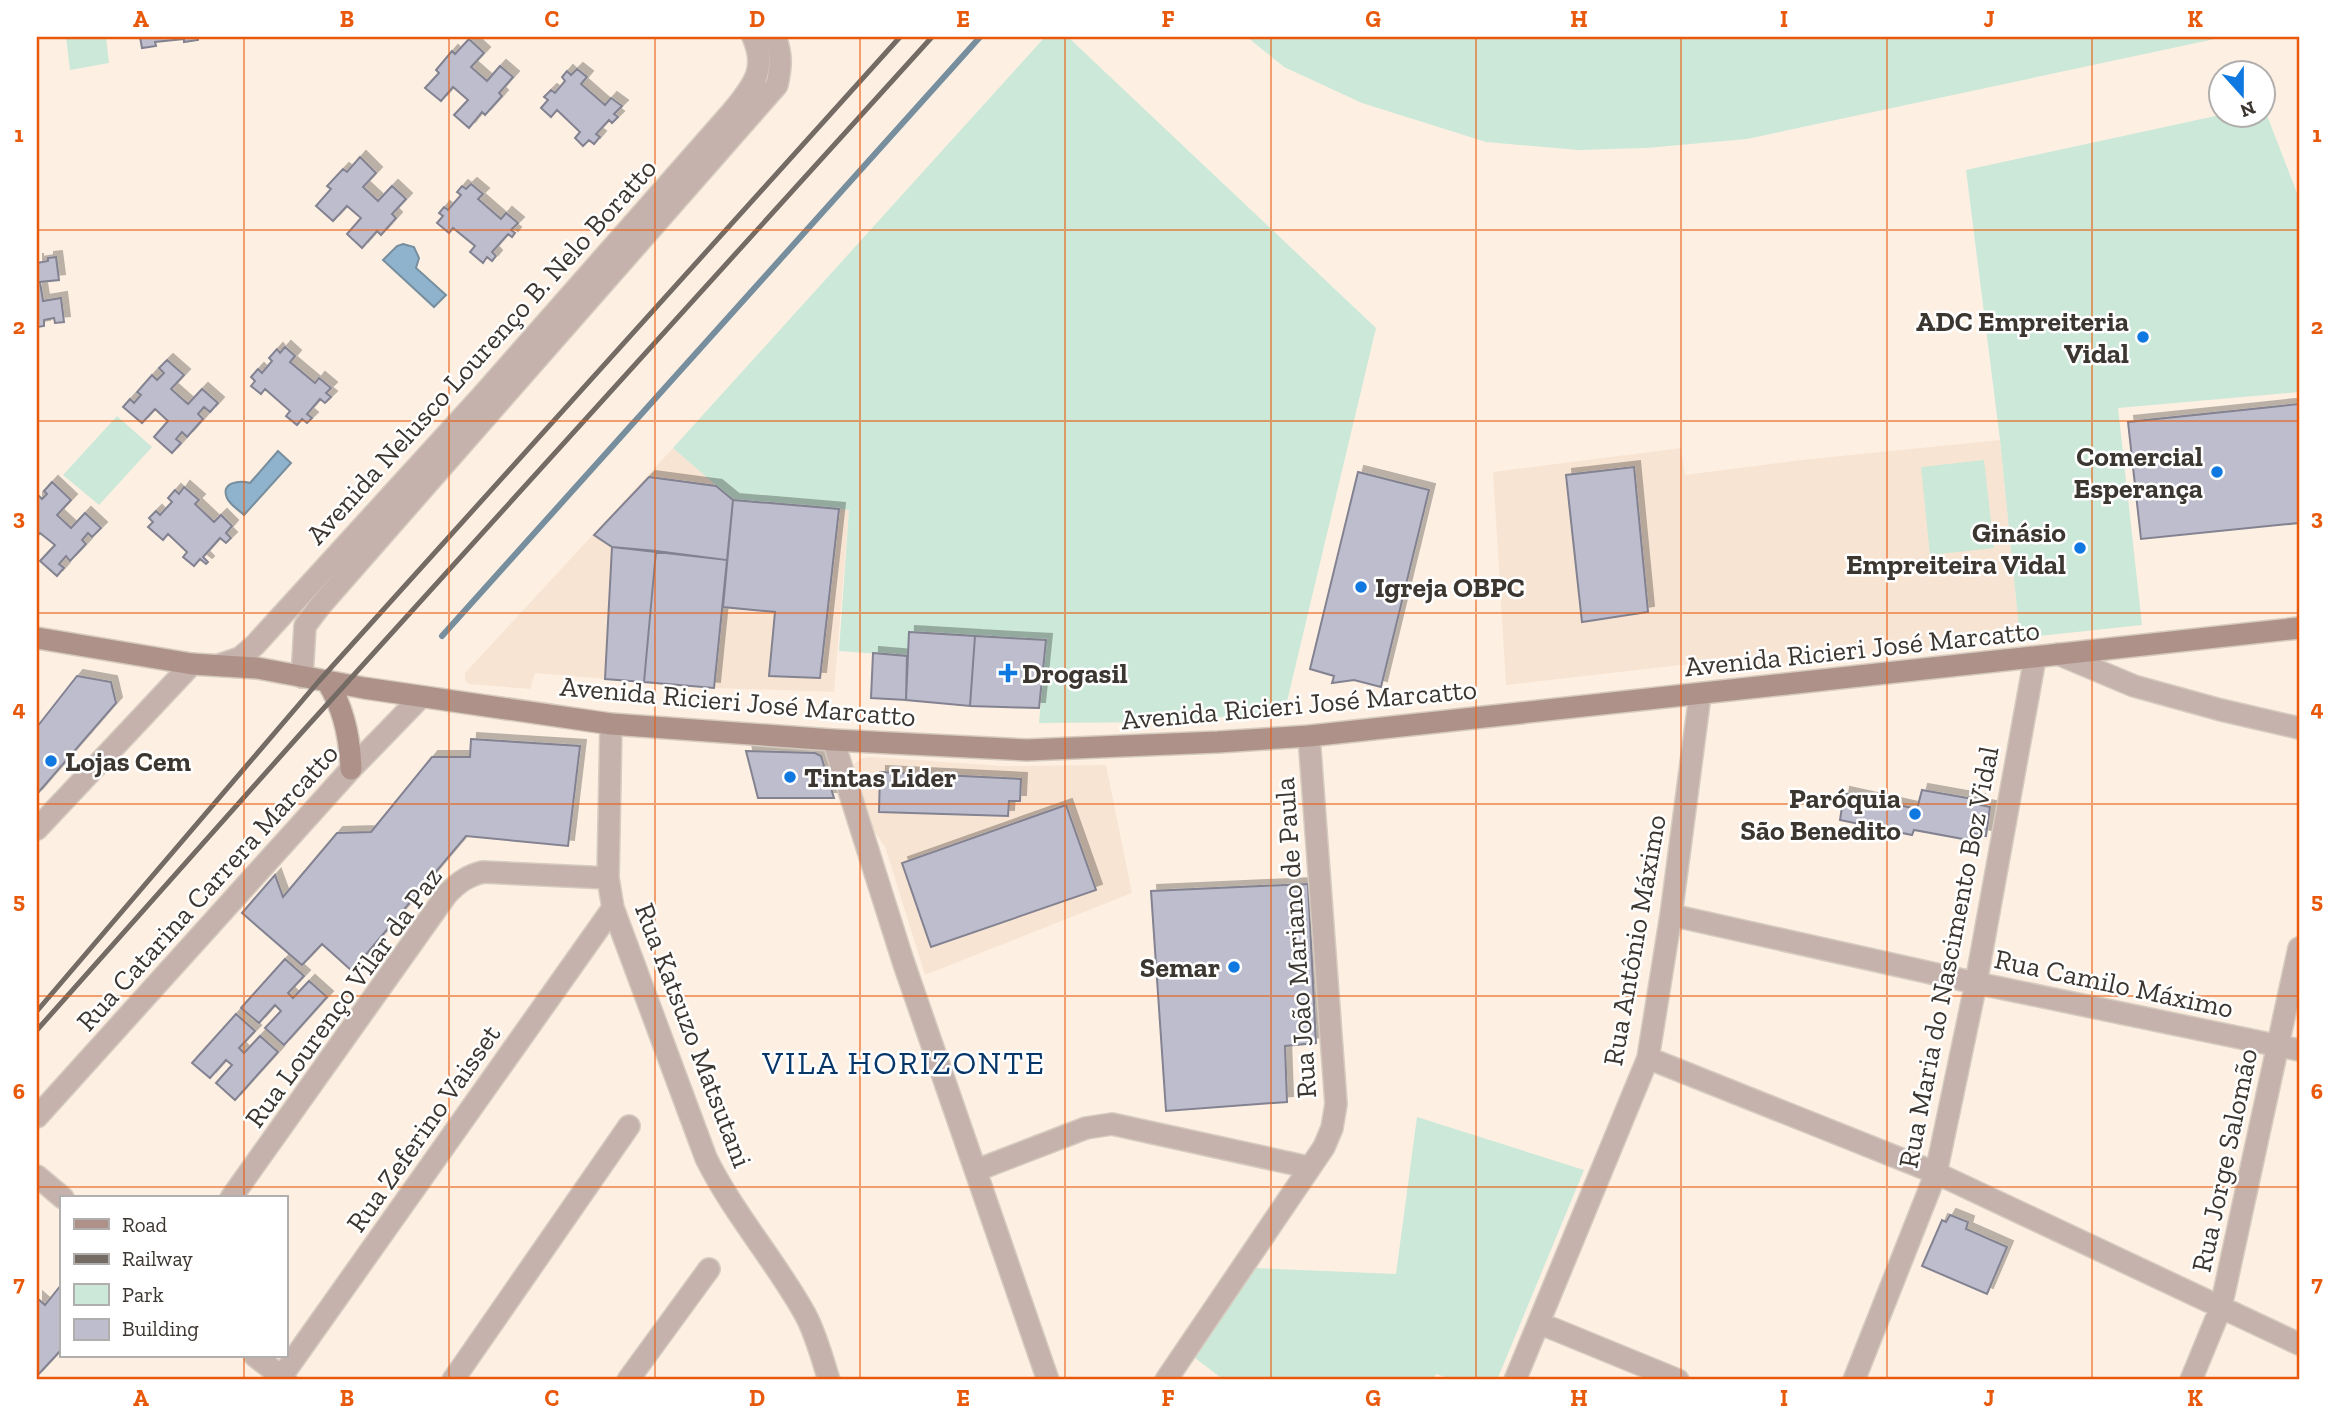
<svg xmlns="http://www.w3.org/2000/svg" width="2336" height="1417" viewBox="0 0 2336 1417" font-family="'Zilla Slab',serif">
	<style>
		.built { fill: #f8e4d2 }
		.green { fill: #cbe8d8 }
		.water { fill: #8fb3cc; stroke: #768e9e; stroke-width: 2 }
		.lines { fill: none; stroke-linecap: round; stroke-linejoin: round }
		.stream { stroke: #768e9e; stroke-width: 6 }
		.building { fill: #bebdcd; stroke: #838291; stroke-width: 2; filter: url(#shadow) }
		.minor-casing { stroke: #d6cbbf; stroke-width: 24 }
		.tertiary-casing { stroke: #d6cbbf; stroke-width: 24 }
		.secondary-casing { stroke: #d6cbbf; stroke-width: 24 }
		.minor { stroke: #c5b2ac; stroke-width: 21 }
		.tertiary { stroke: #c5b2ac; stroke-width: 21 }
		.secondary { stroke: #ae928a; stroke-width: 21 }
		.rail { stroke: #736b64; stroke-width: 5 }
		.grid { fill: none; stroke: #e8590c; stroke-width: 2; stroke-opacity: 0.55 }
		.poi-dot { fill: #0f79e1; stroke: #fff; stroke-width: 2.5 }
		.labels { text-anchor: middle; stroke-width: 5; stroke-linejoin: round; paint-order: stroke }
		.poi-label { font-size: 28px; font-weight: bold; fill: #3c3631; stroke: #fff; text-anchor: end }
		.street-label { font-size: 28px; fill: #3c3631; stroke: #fff }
		.quarter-label { font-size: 32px; letter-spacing: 2px; fill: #073669; stroke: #fff }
		.neatline { fill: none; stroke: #e8590c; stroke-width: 2.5 }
		.grid-label { font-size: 23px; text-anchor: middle; font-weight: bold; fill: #e8590c }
	</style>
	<defs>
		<filter id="shadow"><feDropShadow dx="6" dy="-6" stdDeviation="0" flood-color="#0004"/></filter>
	</defs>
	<rect width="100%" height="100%" fill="#fdf0e3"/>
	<path class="built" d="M 2000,440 L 2020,638 L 1744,668 L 1742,658 L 1506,685 L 1493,472 L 1681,448 L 1685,475 L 1801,460 Z
		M 673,448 L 733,500 L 849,510 L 834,692 L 714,688 L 535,673 L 530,689 L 469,684 L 465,681 L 465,673 Z
		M 872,757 L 1004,766 L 1106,765 L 1132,893 L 925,975 L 885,847 L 874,831 L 855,774 L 854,764 L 862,758 Z"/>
	<path class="green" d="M 66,37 L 106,37 L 109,63 L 70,70 Z
		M 1045,37 L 1068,37 L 1376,328 L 1285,710 L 1175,722 L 1039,723 L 1046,640 L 910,632 L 907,656 L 839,651 L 849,510 L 733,500 L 673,448 Z
		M 1247,37 L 2224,37 L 1747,139 L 1646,148 L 1578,150 L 1486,142 L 1362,103 L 1284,67 Z
		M 2263,105 L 2297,193 L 2299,206 L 2299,392 L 2118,408 L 2142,625 L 2020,638 L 2000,440 L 1966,170 L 2220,115 L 2262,116 Z
		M 117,416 L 152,447 L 99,505 L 63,475 Z
		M 1984,460 L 1994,548 L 1930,555 L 1921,467 Z
		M 1417,1117 L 1584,1170 L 1497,1380 L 1454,1380 L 1436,1374 L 1433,1380 L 1224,1380 L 1195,1358 L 1253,1268 L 1396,1274 Z"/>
	<path class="water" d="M 403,244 L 414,247 L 419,258 L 416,268 L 446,295 L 434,307 L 383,260 L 397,246 Z
		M 278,451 L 291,463 L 244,515 C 239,510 230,505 227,498 C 220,482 240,480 250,483 Z"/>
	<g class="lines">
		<path class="stream" d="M 442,636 L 980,37"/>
	</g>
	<path class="building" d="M 140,37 L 198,37 L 198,40 L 184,42 L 184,39 L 155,42 L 156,46 L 142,48 Z
		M 469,39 L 484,53 L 471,67 L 487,81 L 500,66 L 513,77 L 499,93 L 502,96 L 485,115 L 482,112 L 469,128 L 454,115 L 468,100 L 453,87 L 441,101 L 425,88 L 439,73 L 436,70 L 452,51 L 455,54 Z
		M 577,69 L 587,77 L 581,84 L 605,105 L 611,98 L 622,106 L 614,114 L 618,117 L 612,123 L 609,120 L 596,134 L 600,137 L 594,144 L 589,140 L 583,146 L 575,138 L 580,132 L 557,110 L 551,117 L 541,108 L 548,100 L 544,97 L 551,90 L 555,93 L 565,81 L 562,77 L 567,71 L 571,75 Z
		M 360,157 L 376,173 L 363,187 L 378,201 L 392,186 L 406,199 L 392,214 L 396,218 L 381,235 L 377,231 L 362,248 L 347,234 L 361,218 L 347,206 L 333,221 L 316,206 L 331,189 L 327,186 L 343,169 L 347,172 Z
		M 471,184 L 483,194 L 478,199 L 501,219 L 506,213 L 518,223 L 511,230 L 515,233 L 512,237 L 508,234 L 492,252 L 496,256 L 492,261 L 487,257 L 483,263 L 470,252 L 475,246 L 453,228 L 449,233 L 437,223 L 443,216 L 439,213 L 444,207 L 448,210 L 461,195 L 457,192 L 462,186 L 466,189 Z
		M 56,257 L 59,280 L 40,282 L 43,301 L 61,298 L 64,322 L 55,323 L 54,318 L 44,320 L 44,326 L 37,327 L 37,259 L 37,263 L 48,261 L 48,258 Z
		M 285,347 L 295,356 L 290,362 L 315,383 L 319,378 L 331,388 L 326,393 L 331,397 L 325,403 L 320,399 L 307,414 L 312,418 L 307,423 L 302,419 L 297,425 L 286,416 L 290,411 L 265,389 L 261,394 L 251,386 L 255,381 L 251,377 L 258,369 L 262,373 L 272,361 L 269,358 L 277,349 L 280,353 Z
		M 167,360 L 184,375 L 171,389 L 188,404 L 202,389 L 218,403 L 210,412 L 204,407 L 198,414 L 203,419 L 187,437 L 182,432 L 176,439 L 181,443 L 172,453 L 154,437 L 168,421 L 155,409 L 142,423 L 123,407 L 130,399 L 134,403 L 141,395 L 137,392 L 152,375 L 157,380 L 164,373 L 159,368 Z
		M 2299,404 L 2299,523 L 2141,539 L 2128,422 Z
		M 1634,467 L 1648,612 L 1582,622 L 1566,475 Z
		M 1358,472 L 1429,490 L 1381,687 L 1354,680 L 1332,683 L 1334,676 L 1310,669 Z
		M 649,477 L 716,486 L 733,500 L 727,560 L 612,547 L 594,535 Z
		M 52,482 L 71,500 L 57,515 L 71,528 L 85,513 L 101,528 L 92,537 L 88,533 L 82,540 L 86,544 L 70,561 L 66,556 L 59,564 L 64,568 L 57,576 L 40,561 L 55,545 L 40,533 L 37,536 L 37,498 L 39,496 L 42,499 L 47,494 L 44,491 Z
		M 184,487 L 199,500 L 195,504 L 214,522 L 221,515 L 232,526 L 226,533 L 231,538 L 226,543 L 220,538 L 203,557 L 208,562 L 206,564 L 200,559 L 194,566 L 183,557 L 187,552 L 168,534 L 163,540 L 148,527 L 153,522 L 149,518 L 156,511 L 160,515 L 172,502 L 168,498 L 175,490 L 179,494 Z
		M 733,500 L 839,509 L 820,678 L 769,676 L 775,612 L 723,607 Z
		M 612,547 L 656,551 L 644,682 L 605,679 Z
		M 656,551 L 727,560 L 714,688 L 644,682 Z
		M 909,632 L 975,636 L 970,706 L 906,700 Z
		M 975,636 L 1046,640 L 1039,708 L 970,706 Z
		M 873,653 L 907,656 L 906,700 L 871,698 Z
		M 77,676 L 111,682 L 116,703 L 37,794 L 37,727 Z
		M 471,739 L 580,746 L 568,846 L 466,836 L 352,971 L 322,944 L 302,965 L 242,913 L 275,875 L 283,897 L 337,833 L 371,832 L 432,757 L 470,757 Z
		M 746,751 L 815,753 L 821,756 L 834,798 L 758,798 Z
		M 880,772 L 1021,779 L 1020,801 L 1009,801 L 1008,816 L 879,812 Z
		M 1922,790 L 1979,800 L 1980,805 L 1990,807 L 1986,836 L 1975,834 L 1974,841 L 1914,830 L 1912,835 L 1840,820 L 1844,793 L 1917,809 Z
		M 1066,805 L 1096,890 L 931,947 L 902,863 Z
		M 1308,884 L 1316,1043 L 1285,1046 L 1287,1102 L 1166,1111 L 1151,891 Z
		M 285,959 L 304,976 L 288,993 L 293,998 L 309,981 L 327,997 L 284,1045 L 265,1028 L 281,1011 L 275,1005 L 259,1023 L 241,1008 Z
		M 236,1014 L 255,1031 L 239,1048 L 244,1053 L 260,1036 L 278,1052 L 235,1100 L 216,1083 L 232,1065 L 226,1060 L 210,1078 L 192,1063 Z
		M 1950,1215 L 1968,1222 L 1966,1229 L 2007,1247 L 1987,1294 L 1922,1266 L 1942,1220 L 1946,1222 Z
		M 61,1285 L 61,1350 L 37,1376 L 37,1298 L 45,1305 Z"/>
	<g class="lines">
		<g class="minor-casing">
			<path id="minor" d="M 2058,654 L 2134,686 L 2221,710 L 2299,728
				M 219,665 L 240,658 L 255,645 L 481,397 L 732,112 C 752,87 768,70 753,37
				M 302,677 L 305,626 L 320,606 L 777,85 C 781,67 782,54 775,37
				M 611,724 L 608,878 L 613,908 L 706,1158 C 733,1213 775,1260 805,1314 C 816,1334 822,1358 829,1380
				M 833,740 L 903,961 L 1048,1380
				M 37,829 L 192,664
				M 1671,915 L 1976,983 L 2299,1050
				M 1648,1058 L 1936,1173 L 2299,1344
				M 977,1170 L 1086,1128 L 1112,1124 L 1308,1167
				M 37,1176 L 63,1198
				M 231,1198 L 447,894 C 459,882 467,876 483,872 L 608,878
				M 1539,1323 L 1678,1380
				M 255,1356 L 286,1380
				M 279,1380 L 613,908
				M 453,1380 L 629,1126
				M 628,1380 L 709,1269
				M 1166,1380 L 1324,1147 L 1332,1128 L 1336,1104 L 1309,736
				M 1515,1380 L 1648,1058 L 1671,915 L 1700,695
				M 1854,1380 L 1936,1173 L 1976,983 L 2035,658
				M 2191,1380 L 2221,1307 L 2299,948"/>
		</g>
		<g class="tertiary-casing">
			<path id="tertiary" d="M 37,1117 L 351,769 L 421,697"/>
		</g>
		<g class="secondary-casing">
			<path id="secondary" d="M 37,638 L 192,664 L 257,668 L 364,688 L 611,724 L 833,740 L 1027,750 L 1218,742 L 1309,736 L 2299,628
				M 328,683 C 344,709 350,739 351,769"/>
		</g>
		<use href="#minor" class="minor"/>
		<use href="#tertiary" class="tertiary"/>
		<use href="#secondary" class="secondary"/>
		<path class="rail" d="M 37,1011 L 319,681 L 900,37
			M 37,1030 L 303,731 L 932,37"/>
	</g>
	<path class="grid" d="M 244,37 L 244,1198M 449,37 L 449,1380M 655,37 L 655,1380M 860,37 L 860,1380M 1065,37 L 1065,1380M 1271,37 L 1271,1380M 1476,37 L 1476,1380M 1681,37 L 1681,1380M 1887,37 L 1887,1380M 2092,37 L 2092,1380M 37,230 L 2299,230M 37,421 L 2299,421M 37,613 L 2299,613M 37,804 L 2299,804M 37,996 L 2299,996M 37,1187 L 2299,1187M 244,1356 L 244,1380"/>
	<g class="poi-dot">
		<circle cx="2143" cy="337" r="7"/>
		<circle cx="2217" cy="472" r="7"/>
		<circle cx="2080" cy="548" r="7"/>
		<circle cx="1361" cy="587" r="7"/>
		<path d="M1004.5 662.5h7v7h7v7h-7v7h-7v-7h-7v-7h7z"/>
		<circle cx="51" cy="761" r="7"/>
		<circle cx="790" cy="777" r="7"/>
		<circle cx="1915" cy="814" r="7"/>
		<circle cx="1234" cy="967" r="7"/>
	</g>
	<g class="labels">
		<g class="poi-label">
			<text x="2129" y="331">ADC Empreiteria<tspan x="2129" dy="32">Vidal</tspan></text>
			<text x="2203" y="466">Comercial<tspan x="2203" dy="32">Esperança</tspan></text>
			<text x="2066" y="542">Ginásio<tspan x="2066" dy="32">Empreiteira Vidal</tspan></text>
			<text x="1375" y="597" text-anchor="start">Igreja OBPC</text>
			<text x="1022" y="683" text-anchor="start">Drogasil</text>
			<text x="65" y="771" text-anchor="start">Lojas Cem</text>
			<text x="804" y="787" text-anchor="start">Tintas Lider</text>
			<text x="1901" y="808">Paróquia<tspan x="1901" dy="32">São Benedito</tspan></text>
			<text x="1220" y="977">Semar</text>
		</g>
		<g class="street-label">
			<text transform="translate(481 351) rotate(-48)" y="10">Avenida Nelusco Lourenço B. Nelo Boratto</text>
			<text transform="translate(1862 648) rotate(-6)" y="10">Avenida Ricieri José Marcatto</text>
			<text transform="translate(738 701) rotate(5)" y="10">Avenida Ricieri José Marcatto</text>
			<text transform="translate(1299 704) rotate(-5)" y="10">Avenida Ricieri José Marcatto</text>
			<text transform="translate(207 887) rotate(-48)" y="10">Rua Catarina Carrera Marcatto</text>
			<text transform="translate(1295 938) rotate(-94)" y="10">Rua João Mariano de Paula</text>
			<text transform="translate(1634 940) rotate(-80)" y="10">Rua Antônio Máximo</text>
			<text transform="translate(1948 957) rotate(-79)" y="10">Rua Maria do Nascimento Boz Vidal</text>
			<text transform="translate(2114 983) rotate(12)" y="10">Rua Camilo Máximo</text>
			<text transform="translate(343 997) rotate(-54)" y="10">Rua Lourenço Vilar da Paz</text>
			<text transform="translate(694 1035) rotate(69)" y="10">Rua Katsuzo Matsutani</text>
			<text transform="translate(423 1128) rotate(-55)" y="10">Rua Zeferino Vaisset</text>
			<text transform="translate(2224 1160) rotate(-78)" y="10">Rua Jorge Salomão</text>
		</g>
		<g class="quarter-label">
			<text x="904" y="1074">VILA HORIZONTE</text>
		</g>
	</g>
	<rect width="2336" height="1417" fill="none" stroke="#ffffff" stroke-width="77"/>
	<rect x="60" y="1196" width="228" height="161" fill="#ffffff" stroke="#b1afad" stroke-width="2"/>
	<rect x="74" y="1219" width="35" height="10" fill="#ae928a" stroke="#b1afad" stroke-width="2"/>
	<text x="122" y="1232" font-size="21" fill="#3c3631">Road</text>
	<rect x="74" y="1254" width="35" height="10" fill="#736b64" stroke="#b1afad" stroke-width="2"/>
	<text x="122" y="1266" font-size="21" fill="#3c3631">Railway</text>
	<rect x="74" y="1284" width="35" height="21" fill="#cbe8d8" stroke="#b1afad" stroke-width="2"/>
	<text x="122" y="1302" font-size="21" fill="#3c3631">Park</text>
	<rect x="74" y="1319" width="35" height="21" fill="#bebdcd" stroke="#b1afad" stroke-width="2"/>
	<text x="122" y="1336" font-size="21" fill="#3c3631">Building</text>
	<g transform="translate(2242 94) rotate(159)"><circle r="33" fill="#ffffff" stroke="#b1afad" stroke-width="2"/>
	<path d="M0-5L12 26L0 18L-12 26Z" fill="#0f79e1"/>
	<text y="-10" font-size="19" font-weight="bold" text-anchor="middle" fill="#3c3631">N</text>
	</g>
	<rect x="38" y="38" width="2260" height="1340" class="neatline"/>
	<g class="grid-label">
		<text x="141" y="27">A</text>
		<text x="347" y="27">B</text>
		<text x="552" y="27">C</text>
		<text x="757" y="27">D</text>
		<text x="963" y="27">E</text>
		<text x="1168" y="27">F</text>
		<text x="1373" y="27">G</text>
		<text x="1579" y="27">H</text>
		<text x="1784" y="27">I</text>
		<text x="1989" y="27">J</text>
		<text x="2195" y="27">K</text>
		<text x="19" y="142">1</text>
		<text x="2317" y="142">1</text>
		<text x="19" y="334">2</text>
		<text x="2317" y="334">2</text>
		<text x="19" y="525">3</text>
		<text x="2317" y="525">3</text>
		<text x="19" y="716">4</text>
		<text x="2317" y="716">4</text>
		<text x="19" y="908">5</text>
		<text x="2317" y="908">5</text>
		<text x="19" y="1099">6</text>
		<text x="2317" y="1099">6</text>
		<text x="19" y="1291">7</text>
		<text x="2317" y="1291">7</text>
		<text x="141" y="1406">A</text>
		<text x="347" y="1406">B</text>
		<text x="552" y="1406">C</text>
		<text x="757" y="1406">D</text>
		<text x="963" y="1406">E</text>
		<text x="1168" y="1406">F</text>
		<text x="1373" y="1406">G</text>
		<text x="1579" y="1406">H</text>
		<text x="1784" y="1406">I</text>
		<text x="1989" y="1406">J</text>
		<text x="2195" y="1406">K</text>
	</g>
</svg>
